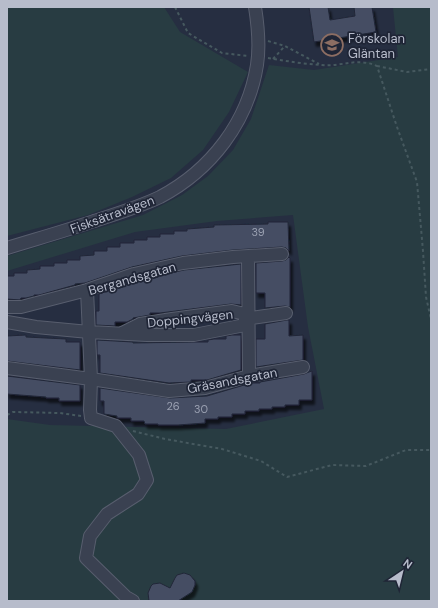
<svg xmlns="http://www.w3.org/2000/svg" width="438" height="608" viewBox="0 0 438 608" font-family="'DM Sans',sans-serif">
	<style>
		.green { fill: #283c42 }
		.building { fill: #454d63; stroke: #212738; filter: url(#shadow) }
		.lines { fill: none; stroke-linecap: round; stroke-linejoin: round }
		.minor-casing { stroke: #585e6e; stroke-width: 14 }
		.path { stroke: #46595f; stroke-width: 2; stroke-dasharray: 3 3; stroke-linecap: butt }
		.minor { stroke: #3a4151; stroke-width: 12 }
		.labels { text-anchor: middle; stroke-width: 3.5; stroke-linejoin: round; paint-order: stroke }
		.number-label { font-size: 11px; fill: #9aa0b1 }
		.poi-label { font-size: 13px; fill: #b7bccb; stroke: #1f2536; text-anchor: start }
		.street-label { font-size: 13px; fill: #b7bccb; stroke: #1f2536 }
	</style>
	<defs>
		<filter id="shadow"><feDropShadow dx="2.5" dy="4.5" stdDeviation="1" flood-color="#0009"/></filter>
	</defs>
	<rect width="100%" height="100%" fill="#262e41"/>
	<path class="green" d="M 7,7 L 164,7 L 180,32 L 248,72 L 229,112 L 203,150 L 171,178 L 132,197 L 88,215 L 7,236 Z
		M 393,7 L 431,7 L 431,601 L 7,601 L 7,419 L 50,425 L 226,429 L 324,409 L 308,327 L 293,215 L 217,221 L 135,232 L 7,271 L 7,256 L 143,215 L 182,195 L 208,176 L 233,150 L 251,119 L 269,65 L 314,70 L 398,57 Z"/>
	<path class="building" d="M 309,7 L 328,7 L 330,20 L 355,16 L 354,7 L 372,7 L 376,32 L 314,42 Z
		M 268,222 L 288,222 L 289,251 L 286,248 L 282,247 L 233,250 L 182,256 L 132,267 L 85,283 L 75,284 L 75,285 L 39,295 L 34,295 L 34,296 L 26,298 L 21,298 L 20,300 L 7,299 L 7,276 L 14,276 L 14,273 L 27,273 L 27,270 L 40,269 L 40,266 L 54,266 L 54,263 L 67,263 L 67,260 L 80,260 L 80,256 L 94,255 L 94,251 L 107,251 L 107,247 L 120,247 L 120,243 L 134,243 L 134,240 L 147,240 L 147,237 L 160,237 L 160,234 L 174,234 L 174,231 L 187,231 L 187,229 L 214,227 L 214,225 L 268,224 Z
		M 289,257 L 290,258 L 290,307 L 285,306 L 265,308 L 265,293 L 256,293 L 256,263 L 282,261 L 286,260 Z
		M 241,264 L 241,305 L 231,304 L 160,313 L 150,313 L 150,315 L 133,318 L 133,319 L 127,322 L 115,322 L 115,326 L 96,325 L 96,311 L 99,311 L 99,294 L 136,281 L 184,270 Z
		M 287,320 L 289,320 L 289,336 L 303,335 L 303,360 L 256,367 L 256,339 L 265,339 L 265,324 Z
		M 26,335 L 26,337 L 66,339 L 66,342 L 80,342 L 80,370 L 7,361 L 7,336 Z
		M 232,335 L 241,335 L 241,370 L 207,380 L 191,380 L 191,382 L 169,383 L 100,373 L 100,355 L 97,355 L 97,340 L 133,342 L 133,343 L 194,342 L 208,342 L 208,340 L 214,339 L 226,339 L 226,336 Z
		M 312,371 L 312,400 L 299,400 L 299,405 L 285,405 L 285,407 L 272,407 L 272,409 L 259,409 L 259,411 L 245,411 L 245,414 L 232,414 L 232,417 L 218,417 L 218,419 L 205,419 L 205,423 L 178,425 L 158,425 L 158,424 L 145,424 L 144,421 L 131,421 L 131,418 L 117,418 L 117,416 L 104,414 L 104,401 L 100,401 L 100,388 L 170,398 L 207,396 L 251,383 L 260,383 L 260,382 L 304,374 L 309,372 Z
		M 7,376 L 80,385 L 80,401 L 59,401 L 59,398 L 46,398 L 46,397 L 7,394 Z
		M 184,573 L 190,575 L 195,581 L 195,585 L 192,592 L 178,601 L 149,601 L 148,593 L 151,586 L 153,584 L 160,583 L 170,588 L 175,578 L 177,575 Z"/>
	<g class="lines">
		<g class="minor-casing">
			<path id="minor" d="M 7,248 C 36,239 65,231 94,221 C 116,214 139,207 160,197 C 211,170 248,122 257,65 C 260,46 258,26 255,7
				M 248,257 L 249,376
				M 87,290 L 91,379 L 90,410 L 91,418 L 116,426 L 139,455 L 147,480 L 138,494 L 107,514 L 90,536 L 86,558 L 126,597 L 133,601
				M 7,307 L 21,307 L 87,290 L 134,274 L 183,263 L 233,257 L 282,254
				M 245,319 L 286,313
				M 7,322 L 36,327 L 89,332 L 147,335 L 194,335 L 245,325 L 245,314 L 232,311 L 172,319 L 140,324 L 122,333
				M 7,368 L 91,379 L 169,391 L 205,388 L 249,376 L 303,367"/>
		</g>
		<path class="path" d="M 175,7 L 188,33 L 222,53 L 248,56
			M 268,41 L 285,46 L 319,64
			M 268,58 C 286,61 304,64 321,65 C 343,67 356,57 377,66 L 397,127 L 417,182 L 423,251 L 426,297 L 431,319
			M 273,59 L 284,47
			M 377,66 L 407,72 L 431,69
			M 7,415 L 13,412 L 60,413 L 81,416
			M 133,431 L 165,439 L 222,449 L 261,461 L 287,477 L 332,465 L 366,466 L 406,450 L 431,450"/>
		<use href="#minor" class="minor"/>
	</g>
	<defs>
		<g id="school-ring" transform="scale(1.15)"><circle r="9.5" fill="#1f2536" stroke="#8d6e63" stroke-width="1.5"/><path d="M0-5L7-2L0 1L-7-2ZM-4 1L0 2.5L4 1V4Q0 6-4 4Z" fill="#8d6e63"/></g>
	</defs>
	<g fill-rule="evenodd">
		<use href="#school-ring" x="332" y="45"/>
	</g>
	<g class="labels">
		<g class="number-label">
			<text x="258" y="236">39</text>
			<text x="173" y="410">26</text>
			<text x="201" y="413">30</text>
		</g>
		<g class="poi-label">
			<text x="348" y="43">Förskolan<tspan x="348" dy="15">Gläntan</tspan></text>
		</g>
		<g class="street-label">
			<text transform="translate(112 214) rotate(-20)" y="5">Fisksätravägen</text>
			<text transform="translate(132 278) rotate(-16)" y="5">Bergandsgatan</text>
			<text transform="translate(190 318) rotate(-6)" y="5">Doppingvägen</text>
			<text transform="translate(232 380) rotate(-11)" y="5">Gräsandsgatan</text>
		</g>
	</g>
	<rect width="438" height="608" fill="none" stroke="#b7bccb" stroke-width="16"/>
	<g transform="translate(402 572) rotate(35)" stroke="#1f2536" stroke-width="3" paint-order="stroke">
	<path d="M0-3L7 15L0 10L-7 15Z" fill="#b7bccb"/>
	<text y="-6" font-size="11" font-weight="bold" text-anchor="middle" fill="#b7bccb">N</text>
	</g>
</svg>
